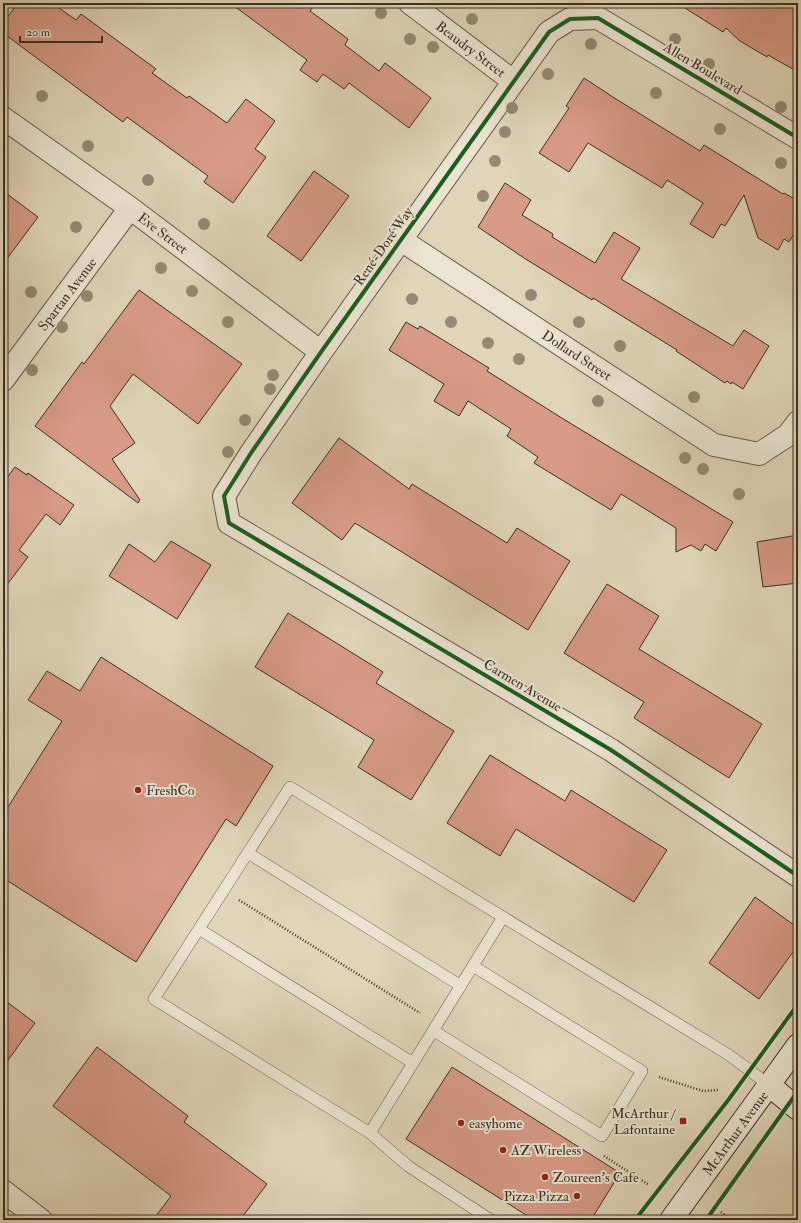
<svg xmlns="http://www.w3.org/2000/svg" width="801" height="1223" viewBox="0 0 801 1223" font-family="'IM FELL Double Pica',serif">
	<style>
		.building { fill: #d79a87; stroke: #3b3025 }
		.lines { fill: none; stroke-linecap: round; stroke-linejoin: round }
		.lane-casing { stroke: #64594a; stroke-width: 12 }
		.street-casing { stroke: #64594a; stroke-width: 24 }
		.secondary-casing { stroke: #3b3025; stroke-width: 24 }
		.path { stroke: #3b3025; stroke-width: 2.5; stroke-dasharray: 1 2; stroke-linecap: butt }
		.lane { stroke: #ebe4d2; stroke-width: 11 }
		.street { stroke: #ebe4d2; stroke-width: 22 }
		.secondary { stroke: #ebe4d2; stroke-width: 22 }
		.cycleway-casing { stroke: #ebe4d2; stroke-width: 6 }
		.cycleway { stroke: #1b5e20; stroke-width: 4 }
		.tree { fill: #928a74 }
		.poi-dot { fill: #8f2418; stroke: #ebe4d2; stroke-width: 1.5 }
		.labels { text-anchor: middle; stroke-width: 4; stroke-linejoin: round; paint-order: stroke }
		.street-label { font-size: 14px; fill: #3b3025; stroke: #ebe4d2 }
		.poi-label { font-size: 14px; fill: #3b3025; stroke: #ebe4d2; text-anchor: start }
	</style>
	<rect width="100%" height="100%" fill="#e0d5b9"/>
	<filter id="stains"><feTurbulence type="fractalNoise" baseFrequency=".005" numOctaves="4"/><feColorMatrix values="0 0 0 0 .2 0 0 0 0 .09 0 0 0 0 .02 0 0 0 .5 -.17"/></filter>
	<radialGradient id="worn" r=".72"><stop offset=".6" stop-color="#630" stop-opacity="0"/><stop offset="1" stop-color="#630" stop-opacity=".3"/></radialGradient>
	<path class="building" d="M 18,3 L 52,3 L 76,20 L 81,14 L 156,69 L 152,73 L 187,98 L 189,96 L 227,123 L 246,99 L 275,121 L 255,149 L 266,157 L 233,203 L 204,182 L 208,176 L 127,117 L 123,122 L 3,33 L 3,23 Z
		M 230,3 L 316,3 L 310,11 L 348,39 L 345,45 L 379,71 L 385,63 L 431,98 L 409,128 L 349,83 L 344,89 L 323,74 L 317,82 L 300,70 L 307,60 Z
		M 677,3 L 786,3 L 798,10 L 798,72 L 768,55 L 767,57 L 740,41 L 726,28 L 723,32 Z
		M 584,78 L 616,99 L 700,151 L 704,145 L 783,194 L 784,193 L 798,201 L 798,227 L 789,242 L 784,239 L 778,250 L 758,238 L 744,195 L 725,226 L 721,224 L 713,238 L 690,224 L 703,203 L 667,180 L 662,188 L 588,143 L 569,172 L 539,153 L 569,108 L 566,106 Z
		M 314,171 L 349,196 L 301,261 L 267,236 Z
		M 505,183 L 531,200 L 522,215 L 553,234 L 552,237 L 595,263 L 614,232 L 640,248 L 621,279 L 733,346 L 744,330 L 769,346 L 743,389 L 732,382 L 731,384 L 727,381 L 725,383 L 676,351 L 677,350 L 593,298 L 592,300 L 524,258 L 478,227 Z
		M 3,191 L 38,217 L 3,264 Z
		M 139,290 L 242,364 L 198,424 L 133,374 L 110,406 L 135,443 L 112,459 L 140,500 L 138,503 L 35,426 L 82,362 L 84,364 Z
		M 406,322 L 418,329 L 420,326 L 489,368 L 487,371 L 565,420 L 733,522 L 716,551 L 705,544 L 701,551 L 691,545 L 676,552 L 676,528 L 621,494 L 611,510 L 534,463 L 538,457 L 507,436 L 511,429 L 468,401 L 459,416 L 434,401 L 444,384 L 389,350 Z
		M 339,438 L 409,489 L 412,484 L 507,543 L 517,528 L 570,561 L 528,630 L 355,523 L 342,540 L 292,503 Z
		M 15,467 L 27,475 L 28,473 L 74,505 L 60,525 L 46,514 L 19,550 L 28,557 L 3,590 L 3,483 Z
		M 798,535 L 798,583 L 763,587 L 757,542 Z
		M 171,541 L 211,565 L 177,619 L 109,576 L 129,544 L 155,562 Z
		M 607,584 L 659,616 L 639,649 L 762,724 L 729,778 L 634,718 L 644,702 L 564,653 Z
		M 288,613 L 383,672 L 376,683 L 454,731 L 411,800 L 358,767 L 374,740 L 255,667 Z
		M 101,657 L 273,766 L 236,826 L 226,819 L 136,962 L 3,878 L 3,815 L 62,721 L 28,700 L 47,671 L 80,691 Z
		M 490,755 L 565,801 L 571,790 L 667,850 L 634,902 L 516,829 L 500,856 L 447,823 Z
		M 755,897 L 798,928 L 798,945 L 759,999 L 709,963 Z
		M 3,999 L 35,1023 L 3,1067 Z
		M 97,1047 L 188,1116 L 184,1122 L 267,1184 L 240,1220 L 153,1220 L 171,1196 L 53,1106 Z
		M 452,1067 L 620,1173 L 591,1220 L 534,1220 L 406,1139 Z"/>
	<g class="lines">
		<g class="lane-casing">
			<path id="lane" d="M 248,853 L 461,986
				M 199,929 L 413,1063
				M 434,1031 L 602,1136 L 642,1071 L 473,966
				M 370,1133 L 503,917
				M 491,1220 L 408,1166 L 370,1133 L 154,999 L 290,787 L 729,1055 L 769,1085"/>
		</g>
		<g class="street-casing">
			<path id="street" d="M 410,3 L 513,81
				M 3,118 L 130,208 L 321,352
				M 798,138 L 598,18 L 570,19 L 549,32 L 321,352 L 251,453 L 224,496 L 229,523 L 611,750 L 798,876
				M 401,240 L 714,445 L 759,454 L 788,435 L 798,422
				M 3,380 L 130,208
				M 3,1191 L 41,1220"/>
		</g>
		<g class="secondary-casing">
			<path id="secondary" d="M 769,1085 L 798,1109
				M 671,1220 L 798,1045"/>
		</g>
		<path class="path" d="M 239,900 L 420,1013
			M 659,1077 L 703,1091 L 718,1090
			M 604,1156 L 649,1185
			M 721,1212 L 731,1220"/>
		<use href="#lane" class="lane"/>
		<use href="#street" class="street"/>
		<use href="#secondary" class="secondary"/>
		<g class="cycleway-casing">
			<path id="cycleway" d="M 798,138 L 598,18 L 570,19 L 549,32 L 321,352 L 251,453 L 224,496 L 229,523 L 611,750 L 798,876
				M 635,1220 L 729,1099 L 798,1004
				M 706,1220 L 798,1091"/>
		</g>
		<use href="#cycleway" class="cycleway"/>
	</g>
	<g class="tree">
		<circle cx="381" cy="13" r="6"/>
		<circle cx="472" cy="19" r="6"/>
		<circle cx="410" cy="39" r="6"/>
		<circle cx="675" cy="39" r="6"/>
		<circle cx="591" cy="44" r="6"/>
		<circle cx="433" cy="47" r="6"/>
		<circle cx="709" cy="64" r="6"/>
		<circle cx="548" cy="74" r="6"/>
		<circle cx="656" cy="93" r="6"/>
		<circle cx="42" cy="96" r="6"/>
		<circle cx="781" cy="107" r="6"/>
		<circle cx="512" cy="108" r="6"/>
		<circle cx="720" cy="129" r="6"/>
		<circle cx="505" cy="132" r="6"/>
		<circle cx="88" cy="146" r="6"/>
		<circle cx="495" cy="161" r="6"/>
		<circle cx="781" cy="163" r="6"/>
		<circle cx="148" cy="180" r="6"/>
		<circle cx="483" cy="196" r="6"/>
		<circle cx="204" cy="224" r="6"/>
		<circle cx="76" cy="227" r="6"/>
		<circle cx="161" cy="268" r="6"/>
		<circle cx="192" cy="291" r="6"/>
		<circle cx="31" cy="292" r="6"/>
		<circle cx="531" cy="295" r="6"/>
		<circle cx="87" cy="296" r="6"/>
		<circle cx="412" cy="299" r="6"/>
		<circle cx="228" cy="322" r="6"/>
		<circle cx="451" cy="322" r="6"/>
		<circle cx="579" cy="322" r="6"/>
		<circle cx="62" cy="327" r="6"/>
		<circle cx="488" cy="343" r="6"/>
		<circle cx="620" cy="346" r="6"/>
		<circle cx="519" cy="359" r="6"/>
		<circle cx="32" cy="370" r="6"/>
		<circle cx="273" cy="375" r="6"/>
		<circle cx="270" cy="389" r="6"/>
		<circle cx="694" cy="397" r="6"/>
		<circle cx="598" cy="401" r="6"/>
		<circle cx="245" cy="420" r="6"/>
		<circle cx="228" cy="452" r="6"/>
		<circle cx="685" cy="458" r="6"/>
		<circle cx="703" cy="469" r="6"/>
		<circle cx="739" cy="494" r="6"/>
	</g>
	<g class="poi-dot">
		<circle cx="138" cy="790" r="4"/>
		<rect x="679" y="1117" width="8" height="8" rx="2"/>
		<circle cx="461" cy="1123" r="4"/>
		<circle cx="503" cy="1150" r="4"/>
		<circle cx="545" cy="1177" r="4"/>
		<circle cx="577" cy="1196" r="4"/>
	</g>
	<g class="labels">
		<g class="street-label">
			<text transform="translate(471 49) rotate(37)" y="5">Beaudry Street</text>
			<text transform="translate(703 68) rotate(31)" y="5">Allen Boulevard</text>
			<text transform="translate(163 233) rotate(37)" y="5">Eve Street</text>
			<text transform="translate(383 246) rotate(-55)" y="5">René-Doré Way</text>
			<text transform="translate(67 294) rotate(-53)" y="5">Spartan Avenue</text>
			<text transform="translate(577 355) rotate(33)" y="5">Dollard Street</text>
			<text transform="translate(523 685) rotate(31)" y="5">Carmen Avenue</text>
			<text transform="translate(735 1133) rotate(-54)" y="5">McArthur Avenue</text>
		</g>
		<g class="poi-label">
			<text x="146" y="795">FreshCo</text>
			<text x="675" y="1118" text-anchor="end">McArthur /<tspan x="675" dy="16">Lafontaine</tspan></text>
			<text x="469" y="1128">easyhome</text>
			<text x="511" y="1155">AZ Wireless</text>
			<text x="553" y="1182">Zoureen's Cafe</text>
			<text x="569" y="1201" text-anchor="end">Pizza Pizza</text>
		</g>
	</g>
	<rect width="801" height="1223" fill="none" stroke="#e0d5b9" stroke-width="16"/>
	<rect x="4" y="4" width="793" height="1215" fill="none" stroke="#3b3025" stroke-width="2"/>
	<rect x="8" y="8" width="785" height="1207" fill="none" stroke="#3b3025"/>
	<path d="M20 36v6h82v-6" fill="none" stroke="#3b3025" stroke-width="2"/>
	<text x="26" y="36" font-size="12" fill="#3b3025" stroke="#ebe4d2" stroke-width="3" paint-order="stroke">20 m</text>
	<rect width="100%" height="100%" filter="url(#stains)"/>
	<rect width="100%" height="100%" fill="url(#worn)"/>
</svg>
